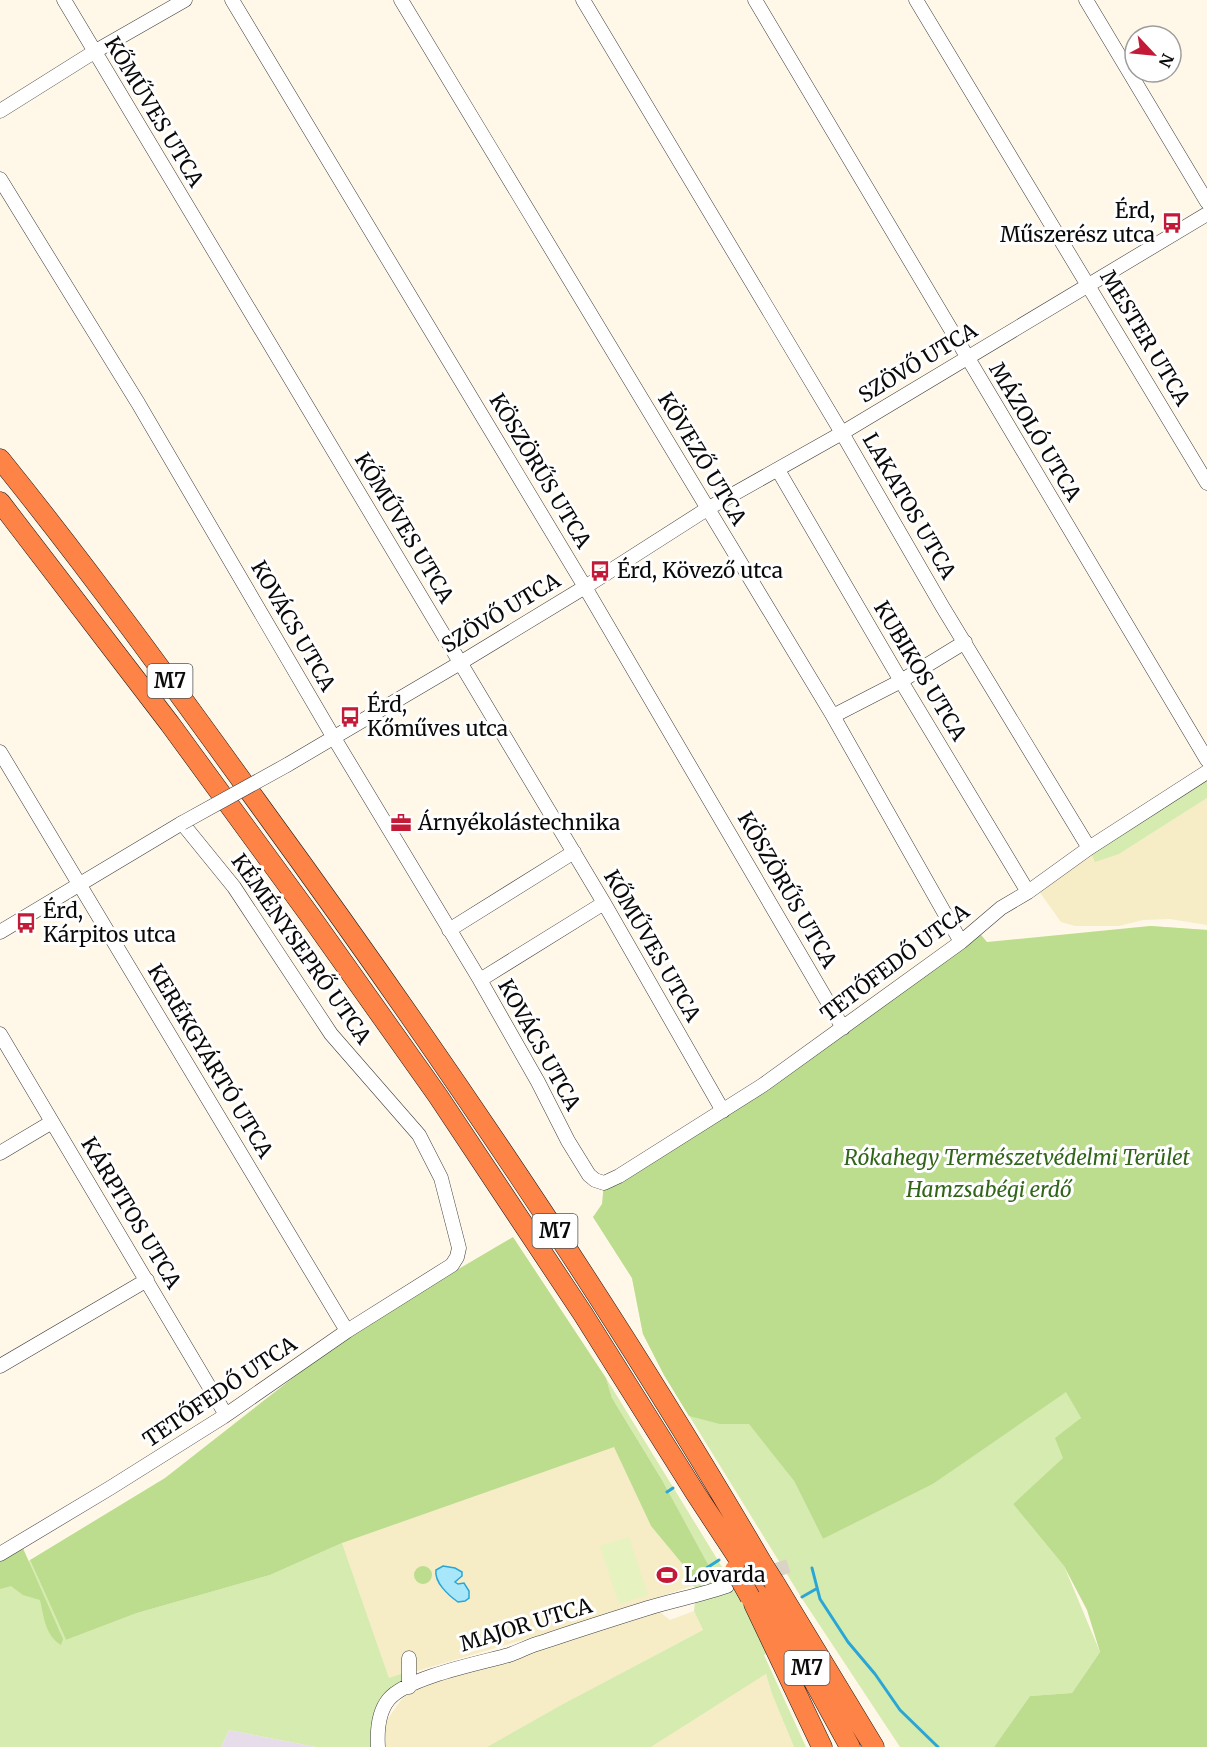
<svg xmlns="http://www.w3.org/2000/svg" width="1207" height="1747" viewBox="0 0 1207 1747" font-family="Merriweather,serif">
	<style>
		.industrial { fill: #e7ddea }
		.farmland { fill: #f6ecc6 }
		.green { fill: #d6ebaf }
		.forest { fill: #bbdd8d }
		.pitch { fill: #e7f2c1 }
		.water { fill: #a8e6fa; stroke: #2aa6d6; stroke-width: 1.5 }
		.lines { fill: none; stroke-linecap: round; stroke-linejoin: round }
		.stream { stroke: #2aa6d6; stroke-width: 3 }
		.minor-tunnel { stroke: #dad3c6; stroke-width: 14; stroke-dasharray: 14 7; stroke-linecap: butt }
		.minor-casing { stroke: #3d3d3d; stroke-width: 15 }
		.highway-casing { stroke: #1b1b1b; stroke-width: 21 }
		.minor { stroke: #fff; stroke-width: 14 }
		.highway { stroke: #fe8346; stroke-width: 20 }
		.minor-bridge-casing { stroke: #3d3d3d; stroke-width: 15; stroke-linecap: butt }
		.highway-bridge-casing { stroke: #1b1b1b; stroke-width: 21; stroke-linecap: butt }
		.minor-bridge { stroke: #fff; stroke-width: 14 }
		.highway-bridge { stroke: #fe8346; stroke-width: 20 }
		.labels { text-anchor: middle; stroke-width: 6; stroke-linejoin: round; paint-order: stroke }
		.shield { fill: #fff; stroke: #545454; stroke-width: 1.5 }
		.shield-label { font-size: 20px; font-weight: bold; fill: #0a0a0a }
		.street-label { font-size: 21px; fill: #0a0a0a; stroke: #fff }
		.poi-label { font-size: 21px; fill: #0a0a0a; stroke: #fff; text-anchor: start }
		.park-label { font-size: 21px; font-style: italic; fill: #316518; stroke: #fff }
	</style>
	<rect width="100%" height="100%" fill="#fff7e7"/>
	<path class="industrial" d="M 229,1730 L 316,1747 L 221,1747 Z"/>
	<path class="farmland" d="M 1207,798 L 1207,925 L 1170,919 L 1143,920 L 1119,926 L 1075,926 L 1061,922 L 1036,887 L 1089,848 L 1119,854 Z
		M 614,1446 L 651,1526 L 699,1584 L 536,1636 L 410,1673 L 390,1681 L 342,1543 Z
		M 694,1611 L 703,1630 L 563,1704 L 487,1747 L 386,1747 L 385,1723 L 401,1700 L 409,1693 L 435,1682 L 660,1612 L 670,1620 Z
		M 766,1674 L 772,1694 L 794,1747 L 651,1747 Z"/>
	<path class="green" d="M 1207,772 L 1207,798 L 1119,854 L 1095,862 L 1089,848 Z
		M 1150,926 L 1207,930 L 749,1423 L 794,1481 L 823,1539 L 933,1484 L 1066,1391 L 1081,1418 L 1064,1458 L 1013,1504 L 1064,1566 L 1100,1652 L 1072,1693 L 1030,1696 L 994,1747 L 900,1747 L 801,1597 L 664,1375 L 643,1334 L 632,1278 L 593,1217 Z
		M 606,1378 L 738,1593 L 768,1653 L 764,1655 L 806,1747 L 794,1747 L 772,1694 L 766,1674 L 651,1747 L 487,1747 L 563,1704 L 703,1630 L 694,1611 L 695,1602 L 729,1591 L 722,1580 L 696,1591 L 693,1585 L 699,1583 L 711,1572 L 662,1480 L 612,1398 Z
		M 342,1543 L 389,1678 L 404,1673 L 405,1681 L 396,1688 L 375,1747 L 316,1747 L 229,1730 L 221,1747 L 0,1747 L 0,1578 L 30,1560 L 66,1640 L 137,1613 L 270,1575 Z"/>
	<path class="forest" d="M 1150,926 L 1207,930 L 1207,1747 L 994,1747 L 1030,1696 L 1072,1693 L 1100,1652 L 1087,1610 L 1064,1566 L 1013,1504 L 1063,1458 L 1055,1438 L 1081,1418 L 1066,1392 L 933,1484 L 823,1539 L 794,1481 L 749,1424 L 720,1424 L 689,1416 L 664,1375 L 643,1334 L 632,1278 L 593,1217 L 602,1204 L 604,1183 L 723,1111 L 976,929 L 987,942 Z
		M 513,1237 L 606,1378 L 612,1398 L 662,1480 L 712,1572 L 699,1584 L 651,1526 L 614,1447 L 342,1543 L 270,1575 L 137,1613 L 66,1640 L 30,1560 L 165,1478 L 317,1359 L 382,1314 Z
		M 22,1546 L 63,1639 L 61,1645 C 45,1635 44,1617 40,1600 L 23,1595 L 11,1586 L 0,1589 L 0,1561 Z
		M414 1575a9 9 0 1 1 18 0a9 9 0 1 1-18 0Z"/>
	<path class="pitch" d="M 629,1537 L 648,1595 L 619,1604 L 600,1546 Z"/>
	<path class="water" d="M 443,1566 L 455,1568 L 462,1572 L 462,1576 L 455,1582 L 458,1584 L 464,1583 L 469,1591 L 469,1598 L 465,1601 L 458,1602 C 448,1595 434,1582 436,1570 Z"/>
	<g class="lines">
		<path class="stream" d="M 667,1492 L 673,1488
			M 812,1568 L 820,1599 L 848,1642 L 875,1674 L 900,1710 L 938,1747
			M 694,1576 L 719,1560
			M 701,1579 L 718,1569
			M 802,1597 L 816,1589"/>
		<path class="minor-tunnel" d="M 735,1583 L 789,1566"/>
		<g class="minor-casing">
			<path id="minor" d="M 64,0 L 604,903 L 723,1111
				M 232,0 L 585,587 L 843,1028
				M 401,0 L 833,716 L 961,942
				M 583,0 L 842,433 L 942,606 L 1089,848
				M 755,0 L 1207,760
				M 916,0 L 1207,483
				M 1086,0 L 1207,202
				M 0,111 L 94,52 L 185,0
				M 0,179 L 138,403 L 334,738 L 480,980 L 538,1082 L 568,1141 L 589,1175 L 595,1180 L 604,1183 L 619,1176 L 763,1085 L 961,942 L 1001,908 L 1028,892 L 1089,848 L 1207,772
				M 778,470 L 901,681 L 1028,892
				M 833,716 L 901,681 L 965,642
				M 0,752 L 347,1331
				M 287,765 L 460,663 L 585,587 L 707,509 L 842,433 L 1207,214
				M 449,930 L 574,852
				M 0,932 L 182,823 L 234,887 L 331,1034 L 419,1135 L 441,1178 L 459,1248 L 457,1257 L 452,1265 L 347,1331 L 223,1417 L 110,1488 L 0,1554
				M 480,980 L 604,903
				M 0,1034 L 226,1415
				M 0,1153 L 52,1122
				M 0,1366 L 147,1280
				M 409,1687 L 409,1658
				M 378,1747 C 377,1731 378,1712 389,1699 C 408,1677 480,1663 509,1655 C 520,1651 531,1645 543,1642 C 578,1630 613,1619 648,1608 C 674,1600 701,1595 727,1586"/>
		</g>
		<g class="highway-casing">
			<path id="highway" d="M 0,459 C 92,573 177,691 263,810 C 440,1053 610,1303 762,1563
				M 0,502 L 170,724 L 311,917 L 438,1096 L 583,1314 L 696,1494 L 744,1567
				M 774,1582 L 874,1747
				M 760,1592 L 800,1656 L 850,1747
				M 754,1604 L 822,1747"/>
		</g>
		<use href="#minor" class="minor"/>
		<use href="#highway" class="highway"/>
		<g class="minor-bridge-casing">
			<path id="minor-bridge" d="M 182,823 L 287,765"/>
		</g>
		<g class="highway-bridge-casing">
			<path id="highway-bridge" d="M 762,1563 L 774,1582
				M 735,1570 L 750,1597"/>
		</g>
		<use href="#minor-bridge" class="minor-bridge"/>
		<use href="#highway-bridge" class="highway-bridge"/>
	</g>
	<defs>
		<g id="bus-bare" transform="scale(1.62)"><path d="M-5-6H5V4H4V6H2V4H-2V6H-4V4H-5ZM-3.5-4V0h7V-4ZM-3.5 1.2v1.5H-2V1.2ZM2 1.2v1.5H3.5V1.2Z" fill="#c21a37" stroke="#fff" stroke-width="2.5" paint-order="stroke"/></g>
		<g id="office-bare" transform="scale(1.62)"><path d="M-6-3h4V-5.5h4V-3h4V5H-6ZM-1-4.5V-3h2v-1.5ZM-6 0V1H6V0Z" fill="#c21a37" stroke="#fff" stroke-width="2.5" paint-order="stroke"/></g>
		<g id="stadium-bare" transform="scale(1.62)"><path d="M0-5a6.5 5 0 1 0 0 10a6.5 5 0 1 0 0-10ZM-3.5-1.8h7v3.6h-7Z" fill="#c21a37" stroke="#fff" stroke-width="2.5" paint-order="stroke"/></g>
	</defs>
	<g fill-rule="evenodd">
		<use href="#bus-bare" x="1172" y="223"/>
		<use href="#bus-bare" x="600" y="571"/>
		<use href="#bus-bare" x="350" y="717"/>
		<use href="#office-bare" x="401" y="823"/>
		<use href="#bus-bare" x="26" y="923"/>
		<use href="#stadium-bare" x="667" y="1575"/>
	</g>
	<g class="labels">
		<g class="shield">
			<rect x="147.5" y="664" width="45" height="34" rx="4.5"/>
			<rect x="532.5" y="1214" width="45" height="34" rx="4.5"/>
			<rect x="784.5" y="1651" width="45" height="34" rx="4.5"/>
		</g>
		<g class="shield-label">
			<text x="170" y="688">M7</text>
			<text x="555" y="1238">M7</text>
			<text x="807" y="1675">M7</text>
		</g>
		<g class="street-label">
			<text transform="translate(154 112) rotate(59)" y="7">KŐMŰVES UTCA</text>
			<text transform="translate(1145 338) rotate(59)" y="7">MESTER UTCA</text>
			<text transform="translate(918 363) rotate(-31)" y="7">SZÖVŐ UTCA</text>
			<text transform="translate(1035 432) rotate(59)" y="7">MÁZOLÓ UTCA</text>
			<text transform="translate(702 459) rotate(59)" y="7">KÖVEZŐ UTCA</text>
			<text transform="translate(540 471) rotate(59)" y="7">KÖSZÖRŰS UTCA</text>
			<text transform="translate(909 506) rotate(60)" y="7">LAKATOS UTCA</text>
			<text transform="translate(404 528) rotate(59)" y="7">KŐMŰVES UTCA</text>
			<text transform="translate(501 613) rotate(-31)" y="7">SZÖVŐ UTCA</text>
			<text transform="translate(293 626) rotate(60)" y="7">KOVÁCS UTCA</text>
			<text transform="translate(920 671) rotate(59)" y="7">KUBIKOS UTCA</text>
			<text transform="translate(787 890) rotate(60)" y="7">KÖSZÖRŰS UTCA</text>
			<text transform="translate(652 946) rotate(60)" y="7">KŐMŰVES UTCA</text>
			<text transform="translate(301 949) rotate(55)" y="7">KÉMÉNYSEPRŐ UTCA</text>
			<text transform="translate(895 963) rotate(-37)" y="7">TETŐFEDŐ UTCA</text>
			<text transform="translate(539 1045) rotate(61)" y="7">KOVÁCS UTCA</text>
			<text transform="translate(210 1061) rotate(59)" y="7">KERÉKGYÁRTÓ UTCA</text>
			<text transform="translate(131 1213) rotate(59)" y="7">KÁRPITOS UTCA</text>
			<text transform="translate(220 1392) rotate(-34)" y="7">TETŐFEDŐ UTCA</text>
			<text transform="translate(526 1625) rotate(-17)" y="7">MAJOR UTCA</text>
		</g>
		<g class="poi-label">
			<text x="1155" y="218" text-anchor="end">Érd,<tspan x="1155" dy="24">Műszerész utca</tspan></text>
			<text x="617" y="578">Érd, Kövező utca</text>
			<text x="367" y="712">Érd,<tspan x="367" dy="24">Kőműves utca</tspan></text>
			<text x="418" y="830">Árnyékolástechnika</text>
			<text x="43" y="918">Érd,<tspan x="43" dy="24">Kárpitos utca</tspan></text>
			<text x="684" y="1582">Lovarda</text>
		</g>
		<g class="park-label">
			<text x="1017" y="1165">Rókahegy Természetvédelmi Terület</text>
			<text x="989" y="1197">Hamzsabégi erdő</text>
		</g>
	</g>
	<g transform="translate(1153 54) rotate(116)"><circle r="28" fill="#ffffff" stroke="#9d9d9d" stroke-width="1.5"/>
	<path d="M0-4.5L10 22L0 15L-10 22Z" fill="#c21a37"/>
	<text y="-9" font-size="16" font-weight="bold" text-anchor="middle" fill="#0a0a0a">N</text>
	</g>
</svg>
